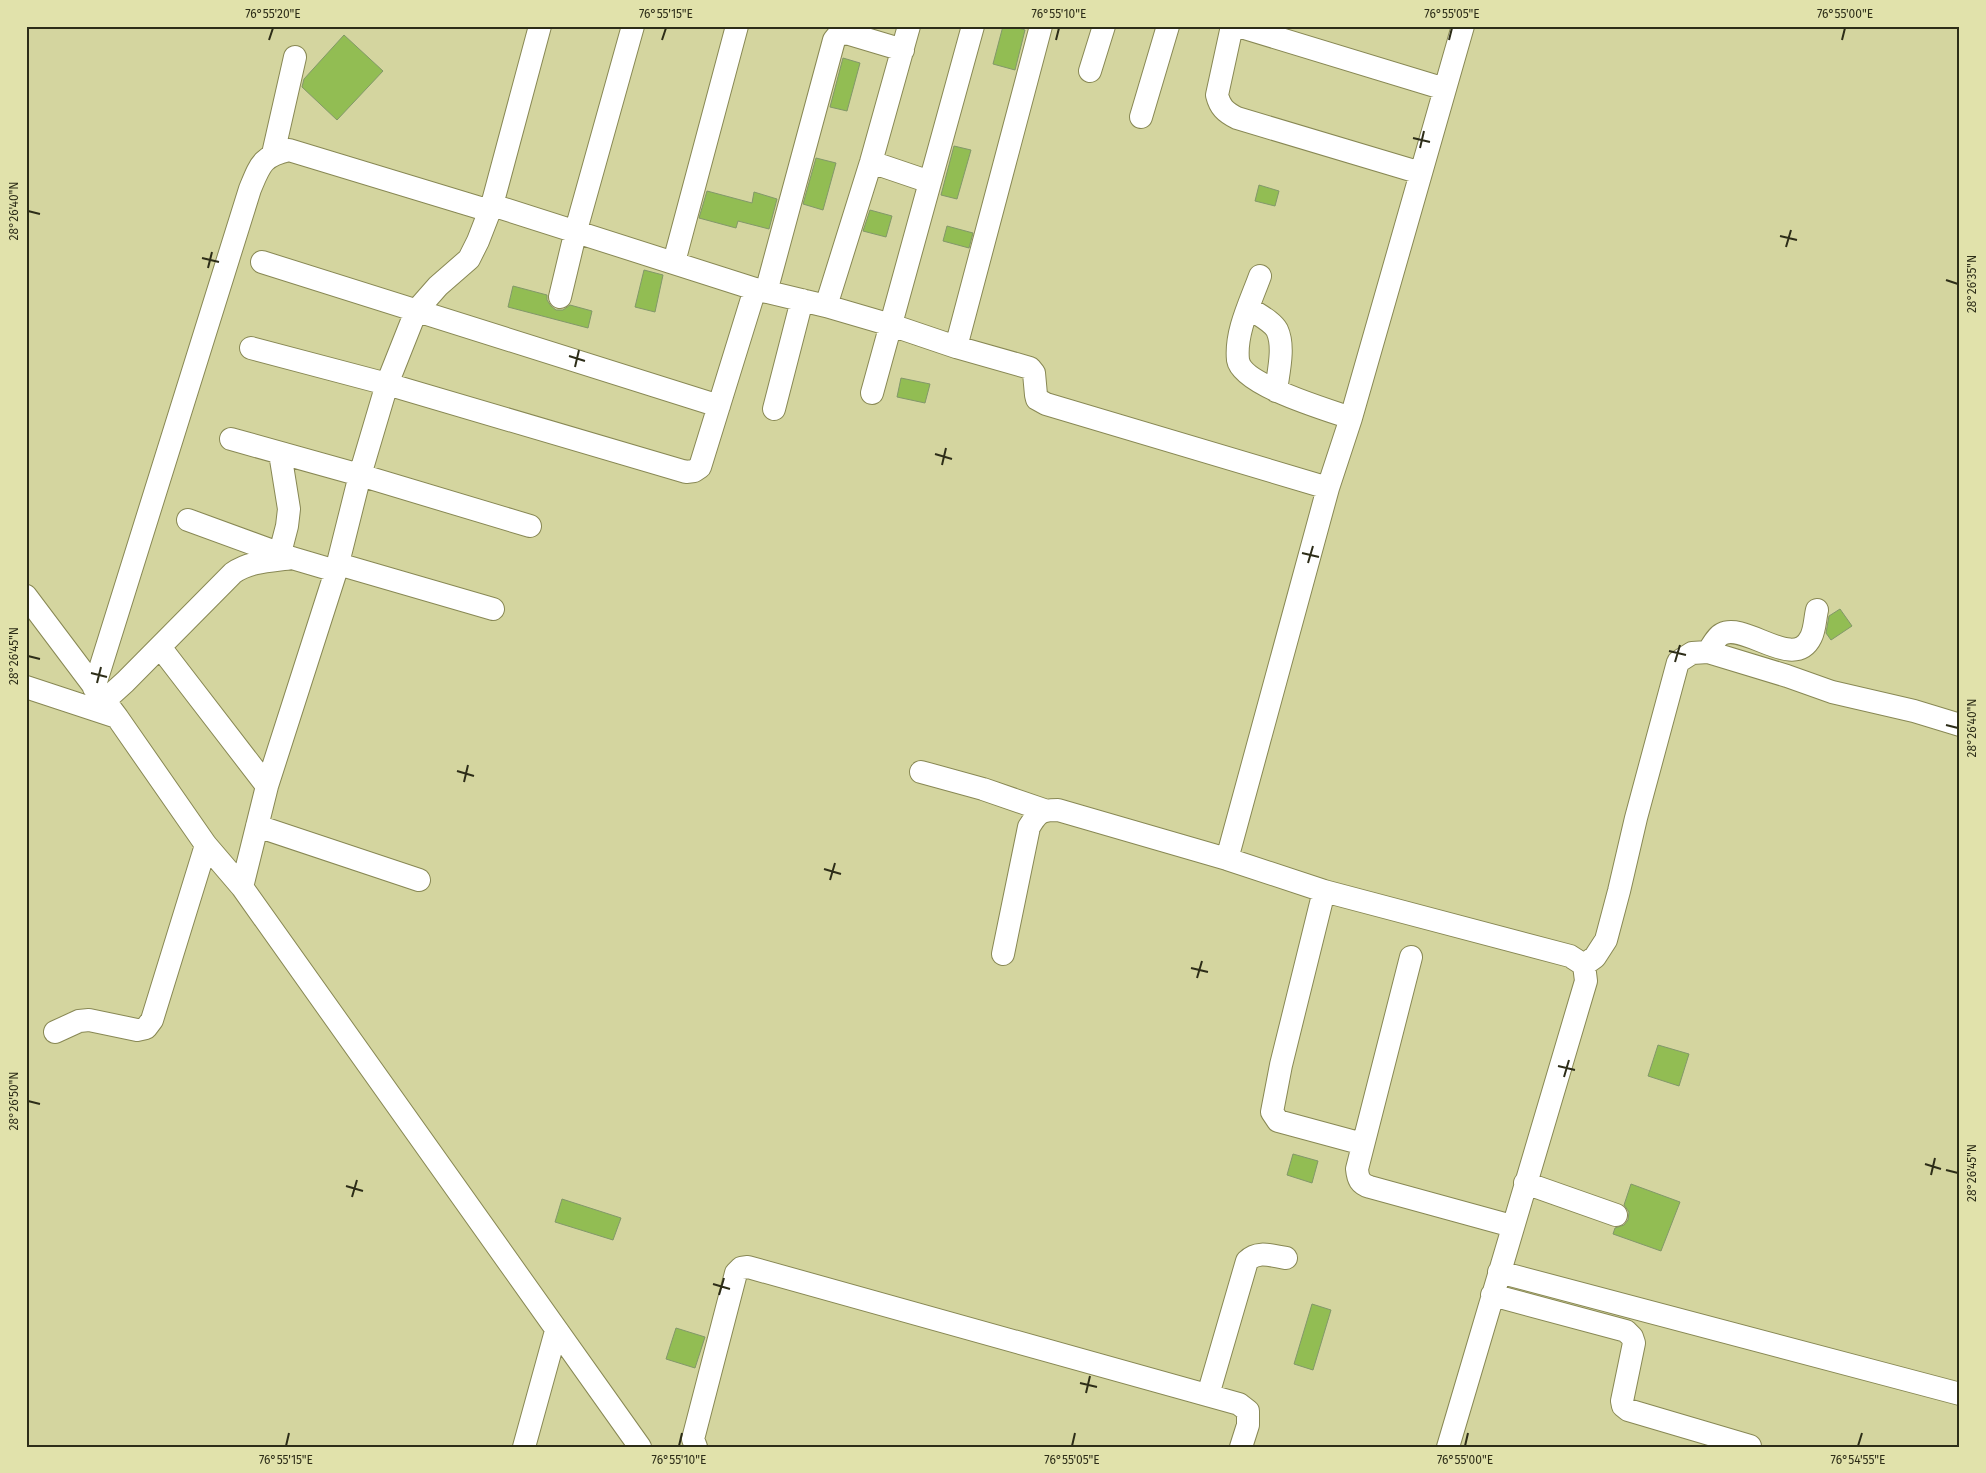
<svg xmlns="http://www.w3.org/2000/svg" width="1986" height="1473" viewBox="0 0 1986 1473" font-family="'Fira Sans',sans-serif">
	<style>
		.building { fill: #92bd53; stroke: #829869 }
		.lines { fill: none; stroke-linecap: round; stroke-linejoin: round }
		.minor-casing { stroke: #888854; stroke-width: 24 }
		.minor { stroke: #fff; stroke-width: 22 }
		.ticks { fill: none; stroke: #2d2d18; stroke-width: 2 }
		.neatline { fill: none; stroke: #2d2d18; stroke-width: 2 }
		.ticks-label { font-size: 12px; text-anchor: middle; fill: #2d2d18 }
	</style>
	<rect width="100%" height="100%" fill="#d4d59f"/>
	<path class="building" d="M 1003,26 L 1013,26 L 1025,30 L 1015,70 L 993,64 Z
		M 344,35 L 383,71 L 337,120 L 302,87 L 304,79 Z
		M 843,58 L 860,63 L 847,111 L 830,107 Z
		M 954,146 L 971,150 L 957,199 L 941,195 Z
		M 816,158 L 836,163 L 823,210 L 803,204 Z
		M 1259,185 L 1279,191 L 1275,206 L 1255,201 Z
		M 707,191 L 752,203 L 754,192 L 777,199 L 769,229 L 738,221 L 736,228 L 699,218 Z
		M 870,210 L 892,216 L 886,237 L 863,231 Z
		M 947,226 L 973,233 L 969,248 L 943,241 Z
		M 644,270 L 663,275 L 655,312 L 635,307 Z
		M 513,286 L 547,295 L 547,300 L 551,306 L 556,310 L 563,310 L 570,305 L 592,311 L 588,328 L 508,307 Z
		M 901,378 L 930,384 L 925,403 L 897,397 Z
		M 1840,609 L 1852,626 L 1831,640 L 1826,633 L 1829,616 Z
		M 1658,1045 L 1689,1054 L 1679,1086 L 1648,1076 Z
		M 1293,1154 L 1318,1161 L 1312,1183 L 1287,1175 Z
		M 1631,1184 L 1680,1202 L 1661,1251 L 1613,1234 L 1615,1228 L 1624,1225 L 1628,1220 L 1629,1212 L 1624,1205 Z
		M 562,1199 L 621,1218 L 613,1240 L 555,1222 Z
		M 1312,1304 L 1331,1310 L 1313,1370 L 1294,1364 Z
		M 676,1328 L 705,1337 L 695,1368 L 666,1359 Z"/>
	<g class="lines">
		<g class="minor-casing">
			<path id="minor" d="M 1232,26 L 1217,95 C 1220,107 1225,112 1237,118 L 1421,173
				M 1238,26 L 1445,89
				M 1090,71 L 1104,26
				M 1141,117 L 1168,26
				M 273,154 L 295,57
				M 871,162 L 930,182
				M 492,205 L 755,289 L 826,306 L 891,325 L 956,347 L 1030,368 L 1034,373 L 1036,395 L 1037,399 L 1046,404 L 1328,488
				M 262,262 L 719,406
				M 674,262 L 737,26
				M 1260,276 C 1251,301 1235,332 1238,360 C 1242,385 1328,410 1351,418
				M 766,292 L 834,40 L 838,35 L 846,33 L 903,50
				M 560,297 L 576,230 L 633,26
				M 826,306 L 871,162 L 909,26
				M 1249,308 C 1257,314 1272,321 1277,330 C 1285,347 1278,373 1276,391
				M 956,347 L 1041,26
				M 251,348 L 387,384 L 686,472 L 694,471 L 700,467 L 755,289
				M 872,393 L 973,26
				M 774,409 L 802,300
				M 231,439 L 360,475 L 530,526
				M 188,520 L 292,558 L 336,571
				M 280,553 L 287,526 L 289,509 L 280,453
				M 338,564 L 493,609
				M 26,596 L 117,717 L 206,845 L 242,887 L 640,1447
				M 160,647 L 267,786
				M 1708,652 C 1712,646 1716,637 1722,634 C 1746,622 1794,672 1811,637 C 1815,629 1815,618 1817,610
				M 26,687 L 117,717
				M 94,688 L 250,189 C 260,165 262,156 289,150 L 490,211
				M 104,701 L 125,682 L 233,573 C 250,561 271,561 292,558
				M 921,772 L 983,789 L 1044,810
				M 257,826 L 419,880
				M 1227,859 L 1328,488 L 1351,418 L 1463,26
				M 242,887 L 267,786 L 336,571 L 360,475 L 387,384 L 416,311 L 438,286 L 469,259 L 478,241 L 492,205 L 540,26
				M 1324,891 L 1281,1065 L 1272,1112 L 1278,1121 L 1363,1144
				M 1003,954 L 1029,827 C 1038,812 1041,810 1058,810 L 1227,859 L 1324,891 L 1570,956 L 1584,965 L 1586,981 L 1448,1447
				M 1411,957 L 1357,1169 C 1358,1179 1360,1184 1370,1187 L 1512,1226
				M 1584,965 L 1595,957 L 1606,940 L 1619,891 L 1636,818 L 1678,662 L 1692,653 L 1708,652 L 1787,676 L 1832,692 L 1914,711 L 1960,725
				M 55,1032 L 79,1021 L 89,1020 L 137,1030 L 146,1028 L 152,1020 L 206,845
				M 1525,1183 L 1616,1215
				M 1499,1272 L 1960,1394
				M 1492,1295 L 1626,1331 L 1632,1337 L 1634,1343 L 1622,1401 L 1623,1406 L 1628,1410 L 1750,1446
				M 1208,1395 L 1247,1261 C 1258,1250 1272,1256 1286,1258
				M 524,1447 L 556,1331
				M 696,1447 L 693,1439 L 736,1273 L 741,1268 L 748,1267 L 1239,1404 L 1248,1411 L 1248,1425 L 1241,1447"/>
		</g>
		<use href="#minor" class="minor"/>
	</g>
	<path class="ticks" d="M 269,40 L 273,28M 662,40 L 666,28M 1056,40 L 1059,28M 1449,40 L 1452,28M 1842,40 L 1845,28M 1413,138 L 1430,142M 1420,148 L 1424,131M 28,211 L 40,214M 1780,236 L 1797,240M 1786,247 L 1791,230M 202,258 L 219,262M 208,268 L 212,252M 1946,280 L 1958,284M 569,356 L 585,361M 575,367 L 579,350M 935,454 L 952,459M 942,465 L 946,448M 1302,553 L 1319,557M 1308,563 L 1313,546M 1669,651 L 1686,655M 28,656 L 40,659M 1675,662 L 1680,645M 91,673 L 107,677M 97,683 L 101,667M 1946,725 L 1958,728M 457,771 L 474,776M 464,782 L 468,765M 824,869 L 841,874M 830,880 L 835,863M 1191,968 L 1208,972M 1197,978 L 1202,961M 1558,1066 L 1575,1070M 1564,1077 L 1569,1060M 28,1101 L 40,1104M 1925,1164 L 1941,1169M 1946,1170 L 1958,1173M 1931,1175 L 1935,1158M 346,1186 L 363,1191M 352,1197 L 357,1180M 713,1284 L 730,1289M 719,1295 L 724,1278M 1080,1383 L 1097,1387M 1086,1393 L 1090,1376M 286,1446 L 289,1433M 679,1446 L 682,1433M 1072,1446 L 1075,1433M 1465,1446 L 1468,1433M 1858,1446 L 1862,1433"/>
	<rect width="1986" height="1473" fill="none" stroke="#e1e2ab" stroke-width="55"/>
	<rect x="28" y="28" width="1930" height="1418" class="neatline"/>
	<g class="ticks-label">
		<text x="273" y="18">76°55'20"E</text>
		<text x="666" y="18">76°55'15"E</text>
		<text x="1059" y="18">76°55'10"E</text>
		<text x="1452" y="18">76°55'05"E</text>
		<text x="1845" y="18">76°55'00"E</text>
		<text transform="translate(14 211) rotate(-90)" y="4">28°26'40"N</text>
		<text transform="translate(1972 284) rotate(-90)" y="4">28°26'35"N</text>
		<text transform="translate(14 656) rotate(-90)" y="4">28°26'45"N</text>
		<text transform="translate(1972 728) rotate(-90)" y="4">28°26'40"N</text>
		<text transform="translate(14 1101) rotate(-90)" y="4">28°26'50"N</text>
		<text transform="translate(1972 1173) rotate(-90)" y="4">28°26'45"N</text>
		<text x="286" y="1464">76°55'15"E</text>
		<text x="679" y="1464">76°55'10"E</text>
		<text x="1072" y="1464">76°55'05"E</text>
		<text x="1465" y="1464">76°55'00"E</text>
		<text x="1858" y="1464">76°54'55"E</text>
	</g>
</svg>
